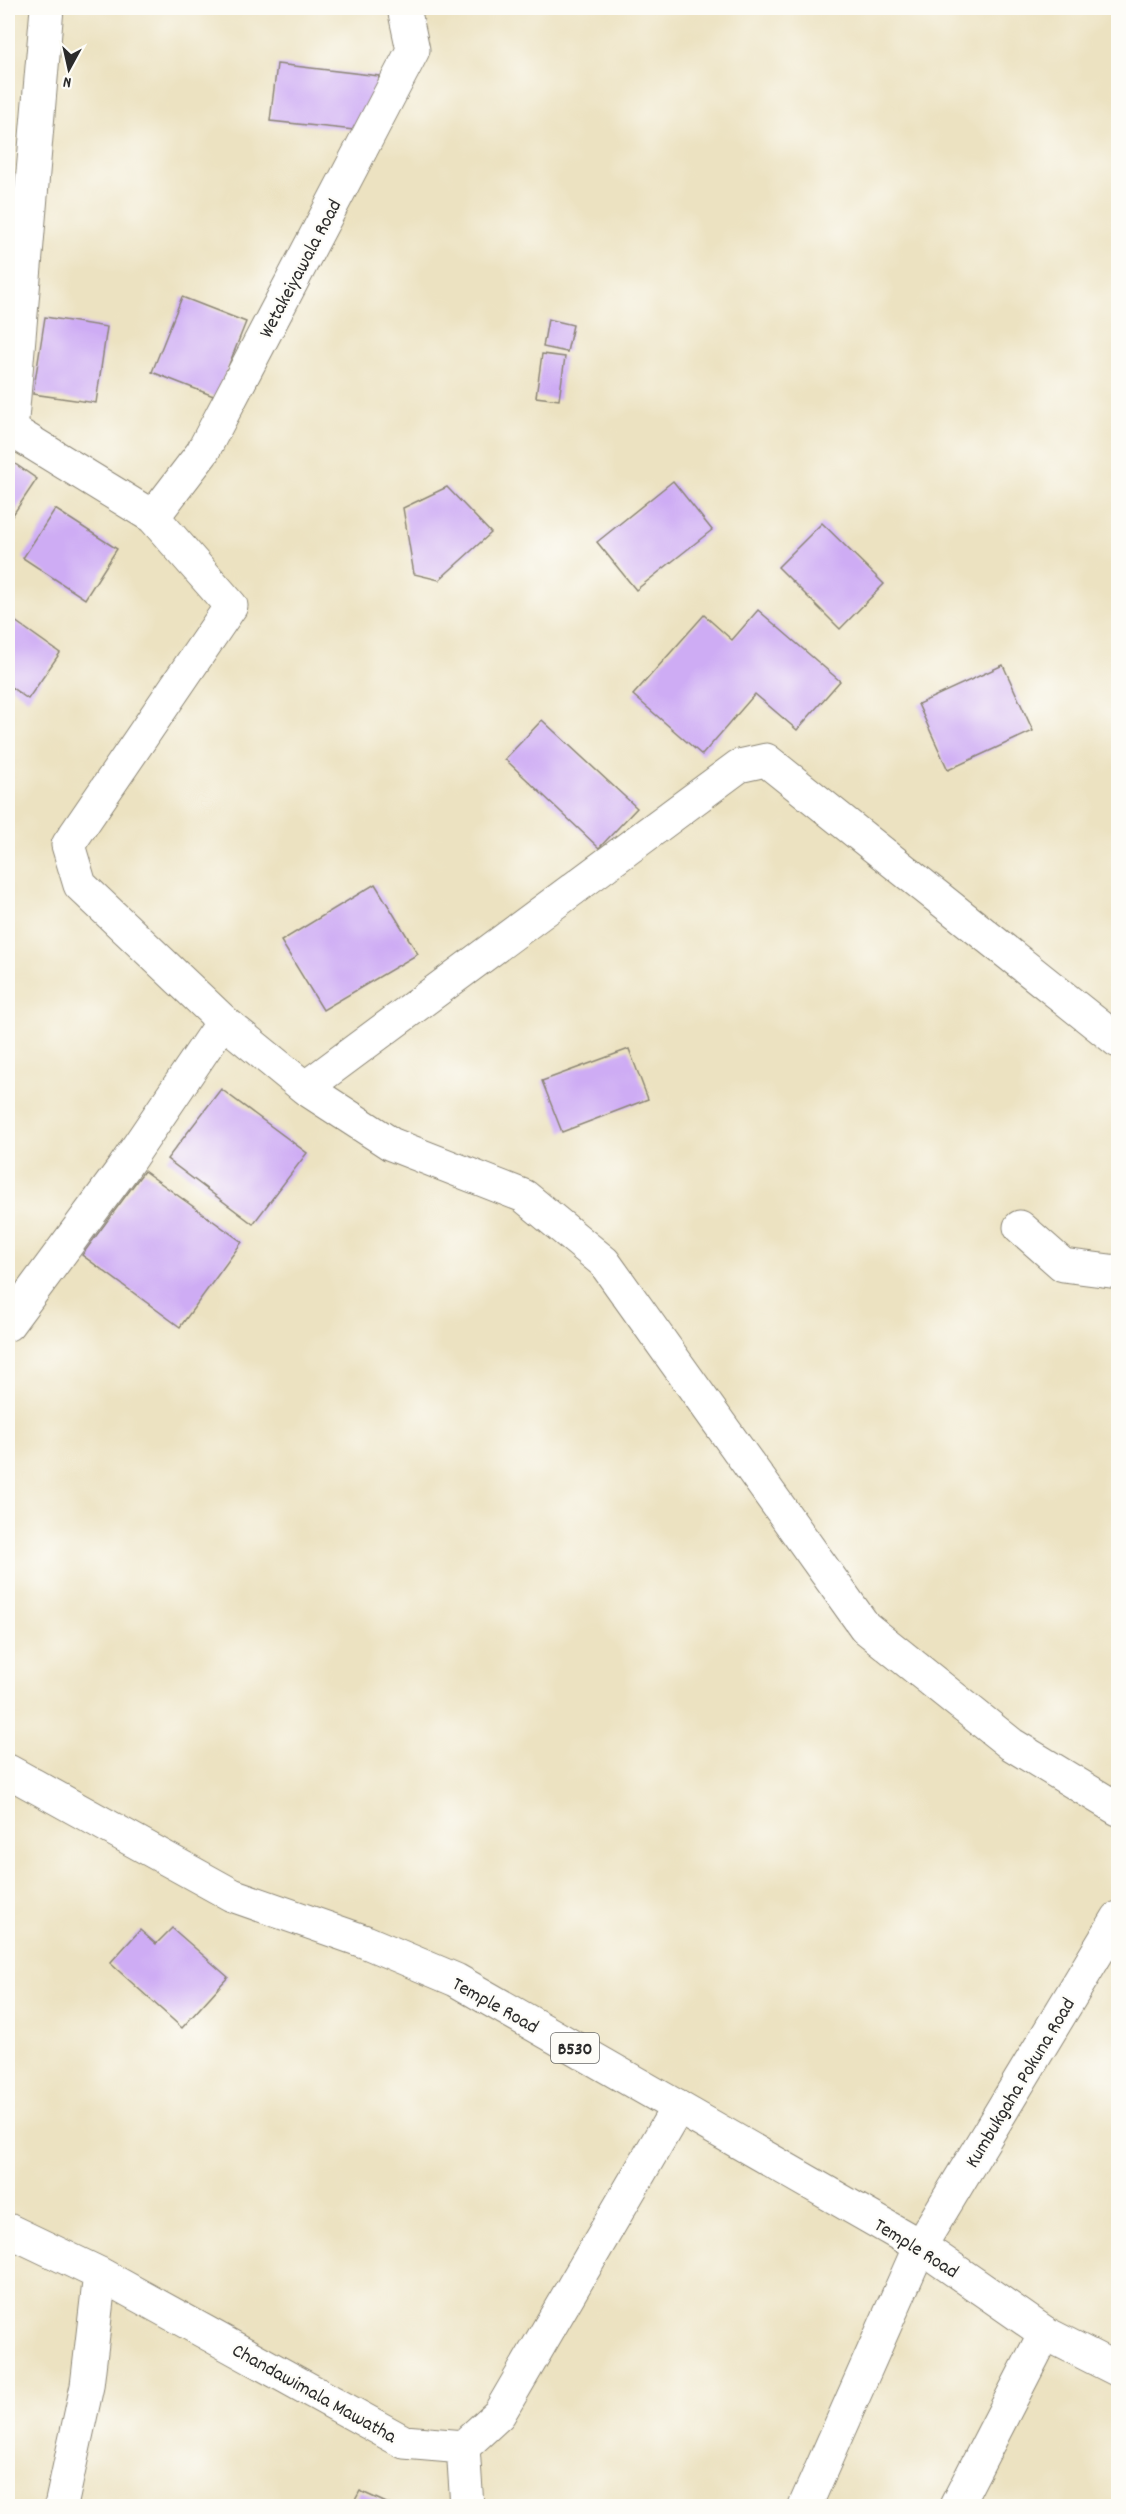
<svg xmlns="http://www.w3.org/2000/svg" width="1126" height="2514" viewBox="0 0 1126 2514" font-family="Dekko,sans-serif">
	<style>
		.building { fill: #ceacf4 }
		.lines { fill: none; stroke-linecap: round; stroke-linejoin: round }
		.minor-casing { stroke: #8c8676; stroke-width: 35 }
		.primary-casing { stroke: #8c8676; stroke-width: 35 }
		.minor { stroke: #fff; stroke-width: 33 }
		.primary { stroke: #fff; stroke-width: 33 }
		.labels { text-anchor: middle; stroke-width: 4.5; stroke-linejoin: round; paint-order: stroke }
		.shield { fill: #fdfcf7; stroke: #6a6a68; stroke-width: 1.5 }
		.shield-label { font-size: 18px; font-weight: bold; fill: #2b2b2b }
		.street-label { font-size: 20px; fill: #2b2b2b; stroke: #fdfcf7 }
	</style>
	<rect width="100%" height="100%" fill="#fdfcf7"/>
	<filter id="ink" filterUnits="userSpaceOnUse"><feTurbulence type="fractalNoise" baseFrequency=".0167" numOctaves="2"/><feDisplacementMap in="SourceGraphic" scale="12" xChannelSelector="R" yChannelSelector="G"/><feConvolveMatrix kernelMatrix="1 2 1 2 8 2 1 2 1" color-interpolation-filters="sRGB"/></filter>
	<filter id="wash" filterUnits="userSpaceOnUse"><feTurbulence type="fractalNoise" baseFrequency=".008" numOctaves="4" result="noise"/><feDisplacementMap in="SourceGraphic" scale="24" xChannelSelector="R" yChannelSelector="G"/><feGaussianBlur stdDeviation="1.35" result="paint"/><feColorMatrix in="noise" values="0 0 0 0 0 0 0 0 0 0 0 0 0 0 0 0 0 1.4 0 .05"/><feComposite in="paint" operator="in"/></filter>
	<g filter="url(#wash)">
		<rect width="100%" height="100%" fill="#ece2c1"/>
		<g id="blocks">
			<path class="building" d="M 277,64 L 379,76 L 373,132 L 270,121 Z
				M 182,297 L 246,322 L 216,397 L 152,372 Z
				M 45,317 L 107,327 L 96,403 L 33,394 Z
				M 548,319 L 573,325 L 567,352 L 543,347 Z
				M 542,354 L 565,357 L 559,400 L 536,397 Z
				M 8,459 L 37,479 L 8,522 Z
				M 673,481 L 712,530 L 636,590 L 597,542 Z
				M 447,487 L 491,533 L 439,580 L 414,574 L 403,508 Z
				M 55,509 L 117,549 L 85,599 L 23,558 Z
				M 822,523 L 884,584 L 840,629 L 778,567 Z
				M 758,610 L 840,681 L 797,730 L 755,694 L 702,755 L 633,695 L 704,615 L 732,640 Z
				M 8,616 L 60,653 L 28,699 L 8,685 Z
				M 1003,665 L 1033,731 L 948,770 L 918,704 Z
				M 542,720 L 637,808 L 599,848 L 505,759 Z
				M 375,884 L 418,954 L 323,1010 L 281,941 Z
				M 629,1049 L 648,1099 L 562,1132 L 542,1081 Z
				M 221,1089 L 307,1153 L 253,1224 L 167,1159 Z
				M 144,1171 L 242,1242 L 180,1327 L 82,1255 Z
				M 172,1928 L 228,1977 L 182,2028 L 110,1963 L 140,1930 L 156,1944 Z
				M 360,2491 L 393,2506 L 352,2506 Z"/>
		</g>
	</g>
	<g filter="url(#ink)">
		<use href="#blocks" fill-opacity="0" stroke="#8c8676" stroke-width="1.5"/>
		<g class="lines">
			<g class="minor-casing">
				<path id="minor" d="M 8,428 L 153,517 L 231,606 L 68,845 L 80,885 L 223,1021 L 305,1088 L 391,1144 L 524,1196 L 604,1262 L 865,1627 L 1011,1744 L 1118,1809
					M 11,431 L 47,8
					M 153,517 L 202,453 L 413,50 L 404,8
					M 305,1088 L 739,766 L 766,760 L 1118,1041
					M 1020,1227 L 1063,1265 L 1118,1272
					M 8,1324 L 122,1170 L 223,1021
					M 8,2230 L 100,2274 L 404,2442 L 463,2447 L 499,2414 L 678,2107
					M 463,2447 L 467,2506
					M 61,2506 L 87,2386 L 100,2274
					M 805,2506 L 920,2246 L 1118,1918
					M 956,2506 L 1045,2333"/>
			</g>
			<g class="primary-casing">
				<path id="primary" d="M 8,1771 L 232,1895 L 366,1942 L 456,1980 L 920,2246 L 1045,2333 L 1118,2370"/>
			</g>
			<use href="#minor" class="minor"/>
			<use href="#primary" class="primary"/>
		</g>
	</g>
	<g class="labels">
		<rect class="shield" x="551" y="2033" width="48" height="30" rx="4.5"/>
		<g class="shield-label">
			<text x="575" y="2054">B530</text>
		</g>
		<g class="street-label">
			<text transform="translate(299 268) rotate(-62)" y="7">Wetakeiyawala Road</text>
			<text transform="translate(496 2004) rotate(29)" y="7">Temple Road</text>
			<text transform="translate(1019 2082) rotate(-59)" y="7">Kumbukgaha Pokuna Road</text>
			<text transform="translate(917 2247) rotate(32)" y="7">Temple Road</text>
			<text transform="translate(315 2392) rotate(29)" y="7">Chandawimala Mawatha</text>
		</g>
	</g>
	<rect width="1126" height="2514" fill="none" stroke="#fdfcf7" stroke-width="30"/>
	<g transform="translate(69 69) rotate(188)" stroke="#fdfcf7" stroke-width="4.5" paint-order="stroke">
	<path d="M0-4.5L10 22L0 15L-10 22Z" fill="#2b2b2b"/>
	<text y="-9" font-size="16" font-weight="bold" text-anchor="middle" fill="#2b2b2b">N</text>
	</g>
</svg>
